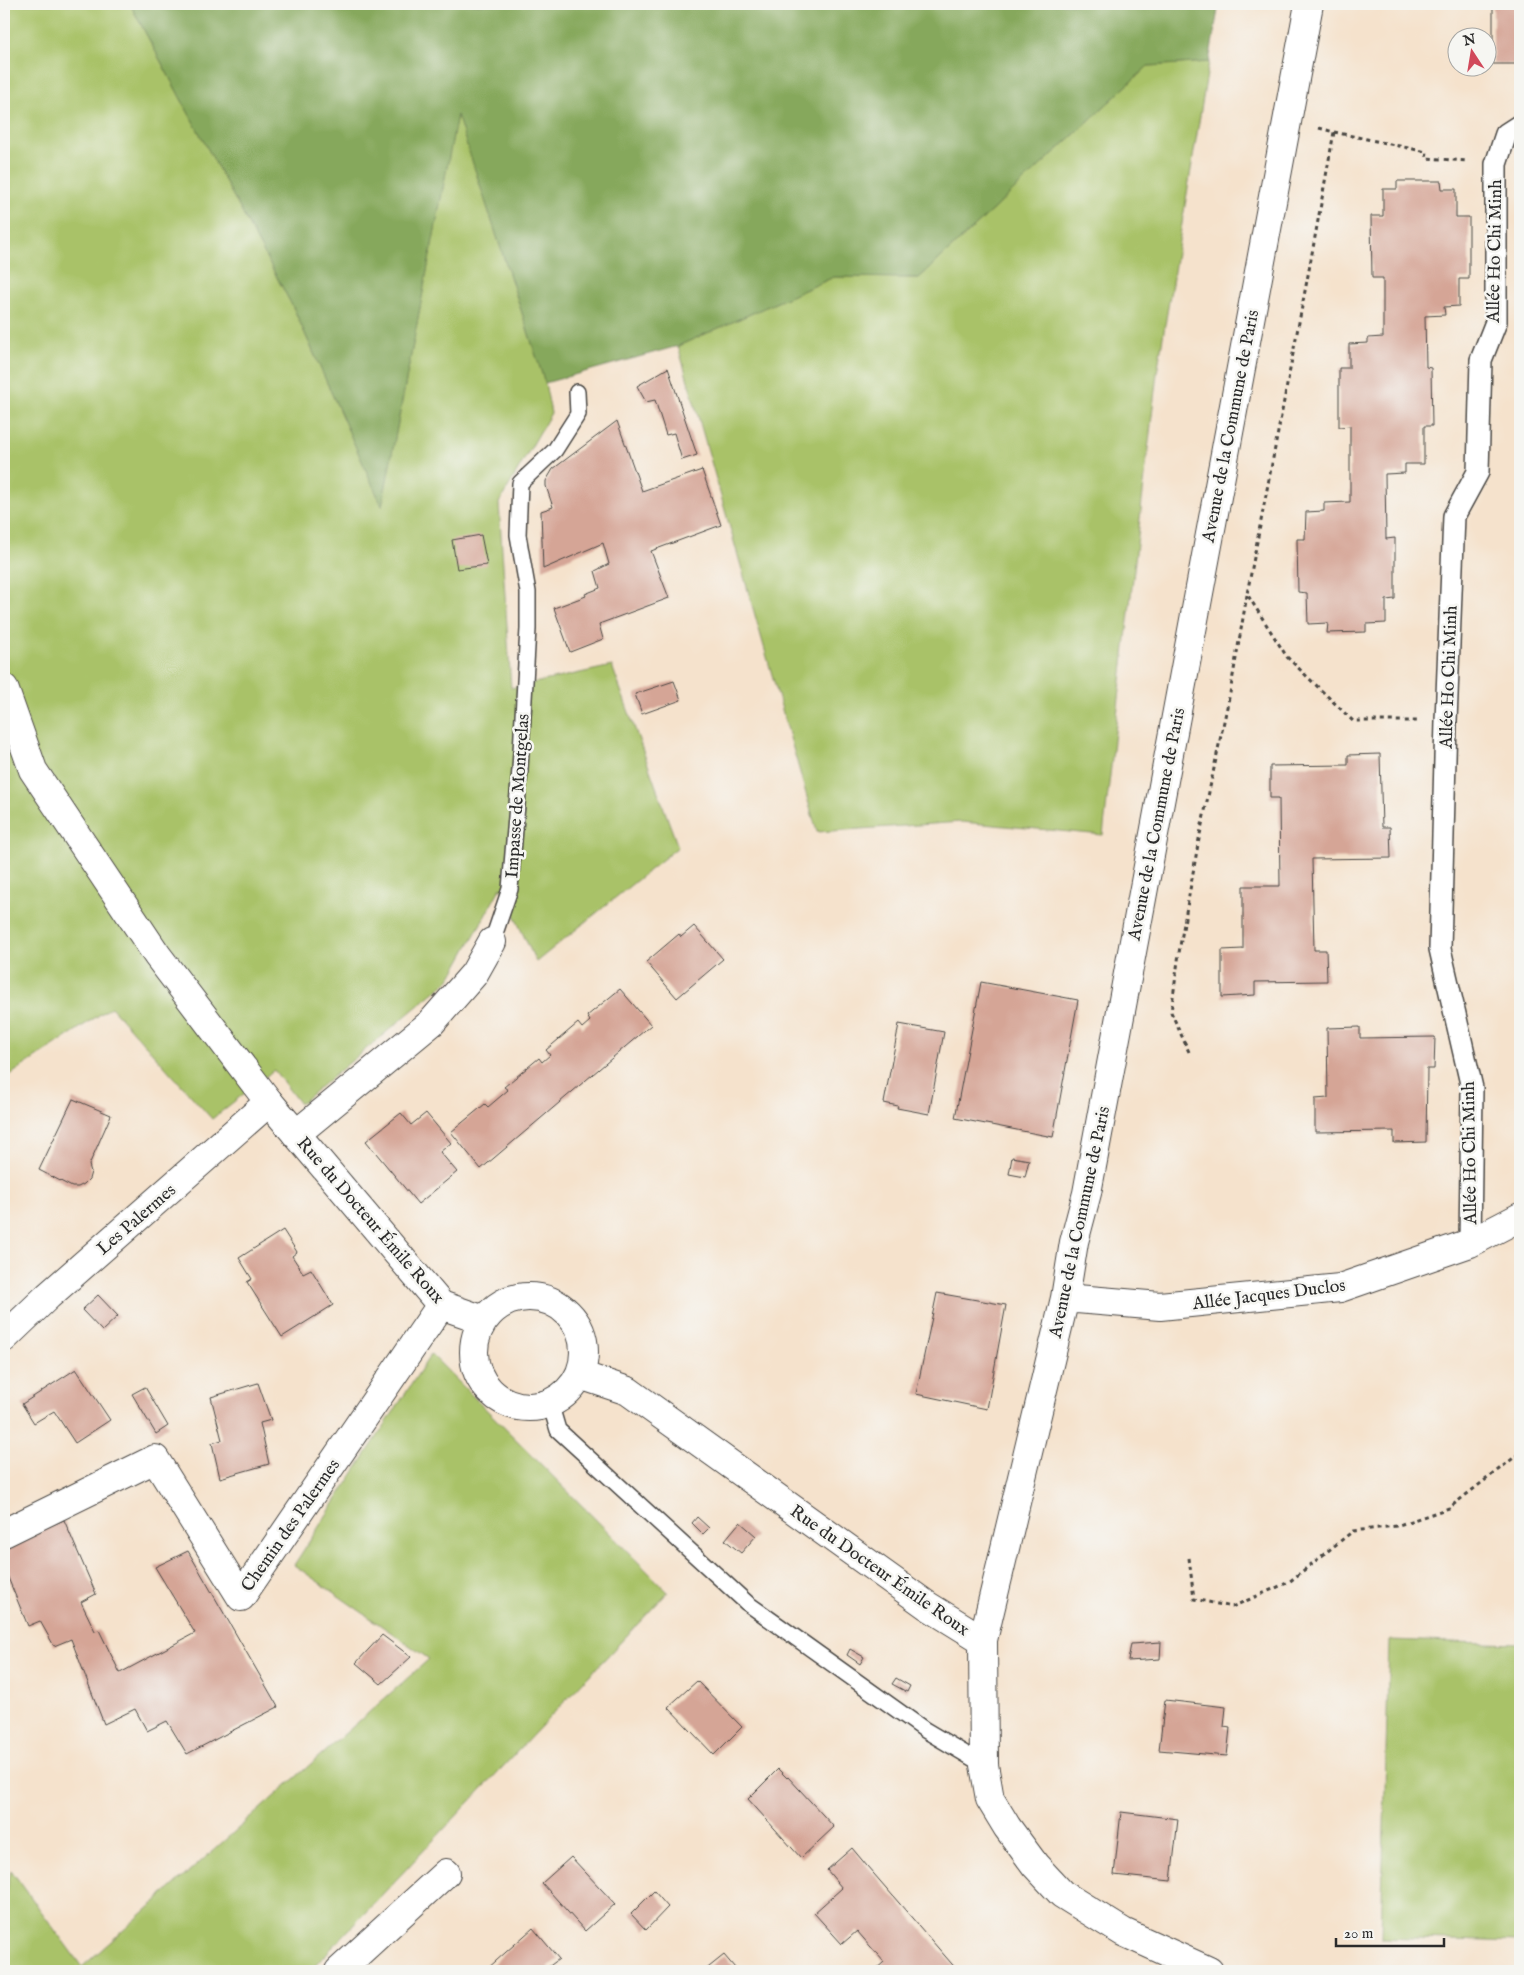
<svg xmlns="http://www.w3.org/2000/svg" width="1524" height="1975" viewBox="0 0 1524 1975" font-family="'IM FELL English',serif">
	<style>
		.green { fill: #a9c268; stroke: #6a764a }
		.forest { fill: #86a85c; stroke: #586a44 }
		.building { fill: #d5a596 }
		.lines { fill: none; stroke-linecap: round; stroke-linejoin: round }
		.service-casing { stroke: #494643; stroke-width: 18 }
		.pedestrian-casing { stroke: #494643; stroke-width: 24 }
		.minor-casing { stroke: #494643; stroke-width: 30 }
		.tertiary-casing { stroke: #494643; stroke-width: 30 }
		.path { stroke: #494643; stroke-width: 3; stroke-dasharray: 4 4; stroke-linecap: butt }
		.service { stroke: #fff; stroke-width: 15 }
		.pedestrian { stroke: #fff; stroke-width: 21 }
		.minor { stroke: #fff; stroke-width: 28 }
		.tertiary { stroke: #fff; stroke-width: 28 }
		.labels { text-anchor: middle; stroke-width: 5; stroke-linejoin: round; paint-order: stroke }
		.street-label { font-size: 18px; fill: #2b2b2b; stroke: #f6f6f2 }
	</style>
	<rect width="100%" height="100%" fill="#f6f6f2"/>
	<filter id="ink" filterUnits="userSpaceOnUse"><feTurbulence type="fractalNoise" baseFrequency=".02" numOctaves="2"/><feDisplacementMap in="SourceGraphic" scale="10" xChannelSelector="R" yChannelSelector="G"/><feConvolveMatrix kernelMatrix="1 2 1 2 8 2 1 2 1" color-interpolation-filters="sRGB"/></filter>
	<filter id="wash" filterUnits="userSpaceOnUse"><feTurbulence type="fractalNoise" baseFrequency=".0096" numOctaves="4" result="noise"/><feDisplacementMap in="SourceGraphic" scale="20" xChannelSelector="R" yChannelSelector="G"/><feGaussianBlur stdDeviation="1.12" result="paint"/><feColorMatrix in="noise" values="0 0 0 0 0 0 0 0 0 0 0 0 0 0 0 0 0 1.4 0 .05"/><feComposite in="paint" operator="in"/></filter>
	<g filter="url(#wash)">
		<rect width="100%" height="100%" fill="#f5e2cc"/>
		<path class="green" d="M 4,4 L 130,4 L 294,309 L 382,505 L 457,114 L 545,383 L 551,413 L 499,503 L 511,688 L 612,666 L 678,847 L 536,962 L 501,887 L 450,979 L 300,1104 L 274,1070 L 212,1119 L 111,1007 L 4,1079 Z
			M 1209,62 L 1157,373 L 1103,835 L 961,822 L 817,832 L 678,346 L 834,277 L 919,278 L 1148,66 Z
			M 431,1354 L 668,1592 L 310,1971 L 4,1971 L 4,1905 L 11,1870 L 82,1967 L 429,1659 L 294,1565 Z
			M 1389,1640 L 1520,1644 L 1520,1942 L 1381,1938 Z"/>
		<path class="forest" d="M 130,4 L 1219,4 L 1209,62 L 1148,66 L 919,278 L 834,277 L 678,346 L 545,383 L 457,115 L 382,506 L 294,309 Z"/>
		<g id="blocks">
			<path class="building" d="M 1493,4 L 1520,4 L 1520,64 L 1493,64 Z
				M 1397,181 L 1441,181 L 1442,189 L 1456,189 L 1456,217 L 1469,217 L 1469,279 L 1459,279 L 1459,306 L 1444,307 L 1445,315 L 1425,316 L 1426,367 L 1431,368 L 1432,426 L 1424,426 L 1424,464 L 1405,464 L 1405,473 L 1385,474 L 1386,539 L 1395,538 L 1395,599 L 1386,600 L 1386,623 L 1366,624 L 1366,632 L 1327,633 L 1328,623 L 1308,624 L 1307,593 L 1298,592 L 1297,539 L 1305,539 L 1306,512 L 1324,511 L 1324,503 L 1350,502 L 1350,426 L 1339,427 L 1339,368 L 1349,368 L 1349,344 L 1368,343 L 1368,338 L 1383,337 L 1383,278 L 1372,278 L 1371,216 L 1383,216 L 1383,189 L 1397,189 Z
				M 668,368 L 697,455 L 682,460 L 674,433 L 666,435 L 655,400 L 646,402 L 637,386 Z
				M 617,421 L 642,491 L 702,470 L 721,525 L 651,551 L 669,598 L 599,624 L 603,639 L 570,652 L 554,608 L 586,596 L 585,594 L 600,588 L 595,571 L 609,564 L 603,543 L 543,569 L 541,511 L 553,507 L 546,486 L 546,481 L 553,469 Z
				M 481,535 L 487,565 L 457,569 L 452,540 Z
				M 674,681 L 681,700 L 642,714 L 635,694 Z
				M 1380,754 L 1382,827 L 1390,827 L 1391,858 L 1312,859 L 1314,950 L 1326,950 L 1327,981 L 1255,982 L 1255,995 L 1222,997 L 1222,950 L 1243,949 L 1243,886 L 1280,886 L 1279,798 L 1270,798 L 1270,766 L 1348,765 L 1348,755 Z
				M 694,926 L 723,959 L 677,998 L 646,962 L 679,934 L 681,937 Z
				M 981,982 L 1078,1000 L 1053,1137 L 955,1118 Z
				M 620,989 L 651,1025 L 481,1169 L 451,1132 L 485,1104 L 488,1107 L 508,1090 L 504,1087 L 539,1058 L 542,1062 L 550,1055 L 546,1050 L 578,1023 L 582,1028 L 590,1021 L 587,1016 Z
				M 899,1024 L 944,1032 L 929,1114 L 897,1108 L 898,1106 L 884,1103 Z
				M 1360,1027 L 1360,1038 L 1435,1037 L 1434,1069 L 1427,1069 L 1426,1142 L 1394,1143 L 1394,1131 L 1315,1132 L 1315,1099 L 1328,1098 L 1327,1028 Z
				M 73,1099 L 111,1115 L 89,1165 L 91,1172 L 89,1179 L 84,1184 L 78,1187 L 72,1187 L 39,1170 Z
				M 401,1113 L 411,1125 L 426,1113 L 451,1143 L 440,1152 L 457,1172 L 418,1204 L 366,1141 Z
				M 1012,1157 L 1029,1160 L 1025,1177 L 1009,1174 Z
				M 283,1230 L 297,1252 L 292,1256 L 303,1273 L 311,1269 L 333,1305 L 282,1337 L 247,1282 L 252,1279 L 239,1258 Z
				M 937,1293 L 1006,1305 L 987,1409 L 916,1394 Z
				M 98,1295 L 118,1316 L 102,1331 L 82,1310 Z
				M 76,1369 L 110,1420 L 75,1443 L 54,1411 L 34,1423 L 22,1404 Z
				M 258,1383 L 271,1420 L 260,1423 L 269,1464 L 220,1478 L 212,1443 L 222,1440 L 211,1397 Z
				M 145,1387 L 168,1426 L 156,1434 L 132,1394 Z
				M 697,1517 L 709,1528 L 703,1534 L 692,1523 Z
				M 64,1520 L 96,1594 L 81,1602 L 95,1631 L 99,1630 L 120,1673 L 195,1633 L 155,1567 L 188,1551 L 278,1707 L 187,1754 L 167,1721 L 147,1731 L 135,1709 L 104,1724 L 71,1639 L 54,1646 L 40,1621 L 28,1626 L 4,1568 L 4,1546 Z
				M 740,1522 L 756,1536 L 741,1553 L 725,1540 Z
				M 382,1635 L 411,1657 L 381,1684 L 356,1663 Z
				M 1161,1642 L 1160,1659 L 1128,1661 L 1131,1644 Z
				M 850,1649 L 864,1657 L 860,1664 L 847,1655 Z
				M 896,1678 L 910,1686 L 907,1692 L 892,1684 Z
				M 697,1681 L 742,1727 L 714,1755 L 668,1707 Z
				M 1165,1700 L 1226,1707 L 1224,1727 L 1230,1728 L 1227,1756 L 1159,1750 Z
				M 778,1769 L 787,1778 L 788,1777 L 834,1827 L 801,1858 L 748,1799 Z
				M 1121,1812 L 1178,1819 L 1171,1881 L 1114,1875 Z
				M 852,1848 L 867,1866 L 958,1971 L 874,1971 L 884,1962 L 857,1931 L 842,1944 L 814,1913 L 842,1888 L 827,1870 Z
				M 571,1857 L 615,1904 L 585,1931 L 542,1883 Z
				M 654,1891 L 668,1907 L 646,1930 L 631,1914 Z
				M 533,1928 L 559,1959 L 547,1968 L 551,1971 L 489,1971 L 487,1969 Z
				M 724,1955 L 735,1968 L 731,1971 L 704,1971 Z"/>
		</g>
	</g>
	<g filter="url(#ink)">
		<use href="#blocks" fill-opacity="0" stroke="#494643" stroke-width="1"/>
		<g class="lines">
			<g class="service-casing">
				<path id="service" d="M 492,942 L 510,889 L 520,769 L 528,629 L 528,592 L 518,535 L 520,483 L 555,450 L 578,414 L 577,392
					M 550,1403 L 558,1430 L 747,1603 L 925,1730 L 984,1765"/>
			</g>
			<g class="pedestrian-casing">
				<path id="pedestrian" d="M 1470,1243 L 1472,1088 L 1440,949 L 1446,721 L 1454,516 L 1478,472 L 1481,360 L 1496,322 L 1496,164 L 1506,134 L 1520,125"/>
			</g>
			<g class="minor-casing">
				<path id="minor" d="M 296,1134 L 431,1023 L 474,974 L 492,942
					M 1065,1298 L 1160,1306 L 1340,1288 L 1470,1243 L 1520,1217
					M 4,1338 L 48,1296 L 269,1102
					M 4,1533 L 155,1459 L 241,1597 L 441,1305
					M 983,1640 L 1065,1298 L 1074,1242 L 1087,1193 L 1309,4
					M 339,1971 L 446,1873"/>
			</g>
			<g class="tertiary-casing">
				<path id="tertiary" d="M 4,688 L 33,770 L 157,955 L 269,1102 L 441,1305 L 484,1320
					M474 1352a55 55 0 1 1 110 0a55 55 0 1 1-110 0Z
					M 580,1375 L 628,1391 L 928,1606 L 983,1640 L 984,1765 L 990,1799 L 1007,1827 L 1035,1865 L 1062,1894 L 1123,1932 L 1209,1971"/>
			</g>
			<path class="path" d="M 1319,128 L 1334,132 L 1309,270 L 1247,594 L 1287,657 L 1353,721 L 1417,721
				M 1334,132 L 1427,152 L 1426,158 L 1467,161
				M 1189,1052 L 1171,1012 L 1180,946 L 1199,839 L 1230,693 L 1247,595
				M 1189,1558 L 1194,1599 L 1232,1607 L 1289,1582 L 1353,1531 L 1396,1526 L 1449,1508 L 1520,1453"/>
			<use href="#service" class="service"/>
			<use href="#pedestrian" class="pedestrian"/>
			<use href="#minor" class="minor"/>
			<use href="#tertiary" class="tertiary"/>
		</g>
	</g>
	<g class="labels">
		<g class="street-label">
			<text transform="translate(1494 251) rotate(-89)" y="6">Allée Ho Chi Minh</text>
			<text transform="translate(1230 426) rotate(-79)" y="6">Avenue de la Commune de Paris</text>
			<text transform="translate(1448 677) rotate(-88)" y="6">Allée Ho Chi Minh</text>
			<text transform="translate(517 796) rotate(-86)" y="6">Impasse de Montgelas</text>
			<text transform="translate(1156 824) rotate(-79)" y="6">Avenue de la Commune de Paris</text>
			<text transform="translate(1469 1153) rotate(-91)" y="6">Allée Ho Chi Minh</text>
			<text transform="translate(136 1219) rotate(-41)" y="6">Les Palermes</text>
			<text transform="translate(371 1220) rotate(49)" y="6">Rue du Docteur Émile Roux</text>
			<text transform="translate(1079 1222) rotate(-78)" y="6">Avenue de la Commune de Paris</text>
			<text transform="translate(1269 1294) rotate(-7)" y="6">Allée Jacques Duclos</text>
			<text transform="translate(290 1525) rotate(-55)" y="6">Chemin des Palermes</text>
			<text transform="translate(880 1570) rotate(35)" y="6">Rue du Docteur Émile Roux</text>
		</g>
	</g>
	<rect width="1524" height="1975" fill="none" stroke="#f6f6f2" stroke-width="20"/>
	<g transform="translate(1472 52) rotate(348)"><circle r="24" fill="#f6f6f2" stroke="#a5a5a2"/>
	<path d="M0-4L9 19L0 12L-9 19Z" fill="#d1495b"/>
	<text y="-8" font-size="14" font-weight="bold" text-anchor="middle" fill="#2b2b2b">N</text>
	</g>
	<path d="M1336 1938v8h108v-8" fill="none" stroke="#2b2b2b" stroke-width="2.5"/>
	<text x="1344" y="1938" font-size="15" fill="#2b2b2b" stroke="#f6f6f2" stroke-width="4" paint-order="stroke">20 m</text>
</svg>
